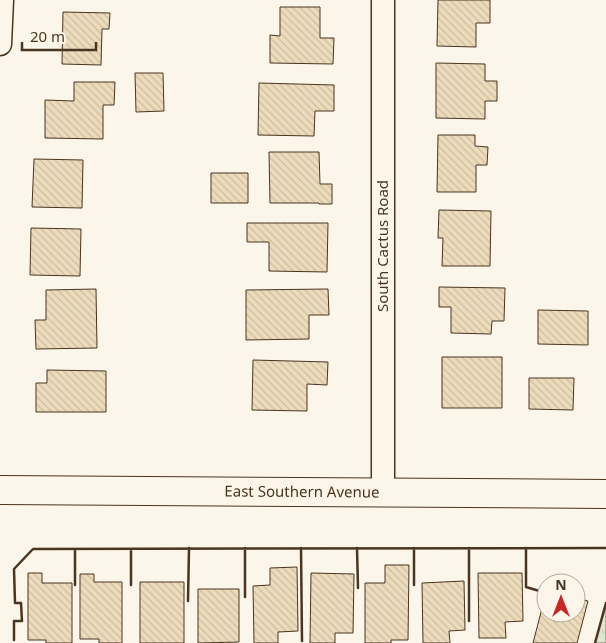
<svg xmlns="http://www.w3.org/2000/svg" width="606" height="643" viewBox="0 0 606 643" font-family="'Noto Sans',sans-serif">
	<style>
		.grass { fill: url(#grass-tufts); stroke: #887966 }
		.building { fill: url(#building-back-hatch); stroke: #4a3520 }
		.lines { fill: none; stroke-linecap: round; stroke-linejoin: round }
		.minor-casing { stroke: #4a3520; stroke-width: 25 }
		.secondary-casing { stroke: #4a3520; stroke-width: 30 }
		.minor { stroke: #fbf6e9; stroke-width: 22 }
		.secondary { stroke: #fbf6e9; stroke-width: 28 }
		.wall { stroke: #4a3520; stroke-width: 2.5 }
		.labels { text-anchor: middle; stroke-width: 4; stroke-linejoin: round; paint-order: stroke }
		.street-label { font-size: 15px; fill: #4a3520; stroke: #fbf6e9 }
	</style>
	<defs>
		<pattern id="grass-tufts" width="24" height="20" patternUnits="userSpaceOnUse" patternTransform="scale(1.25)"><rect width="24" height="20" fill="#dce7d0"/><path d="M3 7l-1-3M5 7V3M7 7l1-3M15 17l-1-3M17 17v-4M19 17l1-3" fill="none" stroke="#bec7b2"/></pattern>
		<pattern id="building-back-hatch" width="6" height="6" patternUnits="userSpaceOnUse" patternTransform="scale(1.25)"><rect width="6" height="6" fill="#ecdcbc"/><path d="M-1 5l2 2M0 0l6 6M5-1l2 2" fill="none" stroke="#ccbda1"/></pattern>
	</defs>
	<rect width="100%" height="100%" fill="#fbf6e9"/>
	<path class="grass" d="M 606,603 L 606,643 L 595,643 Z"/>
	<path class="building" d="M 438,0 L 490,0 L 490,23 L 476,23 L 476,47 L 437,46 Z
		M 280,7 L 320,7 L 320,38 L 334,38 L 333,64 L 270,63 L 270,35 L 280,36 Z
		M 63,12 L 110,13 L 109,29 L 102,29 L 101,65 L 62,64 Z
		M 436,63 L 485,64 L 485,81 L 497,81 L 497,101 L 485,101 L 485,119 L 436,118 Z
		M 135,73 L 163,73 L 164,111 L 136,112 Z
		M 74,82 L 115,82 L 114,105 L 103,105 L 103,139 L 45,138 L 45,100 L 74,101 Z
		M 259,83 L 334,85 L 334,111 L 315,111 L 314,136 L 258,135 Z
		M 438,135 L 475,135 L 475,146 L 488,147 L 487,165 L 476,165 L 476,192 L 437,192 Z
		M 269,152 L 319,152 L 320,184 L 332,184 L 332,204 L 319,204 L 319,203 L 270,203 Z
		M 34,159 L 83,160 L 82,208 L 32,207 Z
		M 211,173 L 248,173 L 248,203 L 211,203 Z
		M 439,210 L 491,211 L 490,266 L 442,266 L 443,238 L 438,238 Z
		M 247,223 L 328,223 L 327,272 L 269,271 L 269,242 L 247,242 Z
		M 31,228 L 81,229 L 80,276 L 30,275 Z
		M 439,287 L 505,288 L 504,321 L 492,321 L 491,334 L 451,333 L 451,307 L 439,307 Z
		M 96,289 L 97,348 L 36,349 L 35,320 L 46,320 L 46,290 Z
		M 328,289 L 329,315 L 309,315 L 309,339 L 246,340 L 246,290 Z
		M 538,310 L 588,311 L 588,345 L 538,344 Z
		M 442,357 L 502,357 L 502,408 L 442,408 Z
		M 253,360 L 328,362 L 327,385 L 307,384 L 307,411 L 252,410 Z
		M 47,370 L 106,371 L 106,412 L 36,412 L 36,383 L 47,383 Z
		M 529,378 L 574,378 L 573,410 L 529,409 Z
		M 385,565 L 409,565 L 408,640 L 391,640 L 391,643 L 365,643 L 365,583 L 385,583 Z
		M 297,567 L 298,631 L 278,632 L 278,643 L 254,643 L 253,586 L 270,585 L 270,568 Z
		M 28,573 L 42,573 L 42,583 L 72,583 L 72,643 L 46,643 L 46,640 L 28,640 Z
		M 311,573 L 354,574 L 353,633 L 335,633 L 335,643 L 310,643 Z
		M 478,573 L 522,573 L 523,621 L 505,622 L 506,638 L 479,638 Z
		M 80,574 L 94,574 L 94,582 L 122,582 L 122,643 L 99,643 L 99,639 L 80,639 Z
		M 464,581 L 465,630 L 449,631 L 450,643 L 423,643 L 422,583 Z
		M 140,582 L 184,582 L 184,643 L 140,643 Z
		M 198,589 L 239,589 L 239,642 L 198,643 Z
		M 546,593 L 546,613 L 576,613 L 576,598 L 588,601 L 577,643 L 533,643 Z"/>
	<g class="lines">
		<g class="minor-casing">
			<path id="minor" d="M 0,44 L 2,0
				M 383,492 L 383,0"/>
		</g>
		<g class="secondary-casing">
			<g id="secondary">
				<path id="s1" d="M 0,490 L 606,494"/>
			</g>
		</g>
		<use href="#minor" class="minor"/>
		<use href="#secondary" class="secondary"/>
		<path class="wall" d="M 245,548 L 245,597
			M 301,548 L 302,641
			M 357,548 L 358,588
			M 414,548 L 414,585
			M 469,548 L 469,621
			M 526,548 L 526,587 L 546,593
			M 131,549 L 131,585
			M 75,585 L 75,549
			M 188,601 L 189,548
			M 14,640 L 14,621 L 22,621 L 21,603 L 15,603 L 14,569 L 33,549 L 606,548
			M 595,643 L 606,603"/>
	</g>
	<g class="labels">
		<g class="street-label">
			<text transform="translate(383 246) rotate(-90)" y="5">South Cactus Road</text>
			<text dy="5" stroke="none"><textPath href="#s1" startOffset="302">East Southern Avenue</textPath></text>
		</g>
	</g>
	<g transform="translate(561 598)"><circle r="24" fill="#fbf6e9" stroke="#b4a999"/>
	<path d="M0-4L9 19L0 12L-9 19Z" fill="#c62828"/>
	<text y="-8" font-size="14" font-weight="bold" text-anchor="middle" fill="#4a3520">N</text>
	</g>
	<path d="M22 42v8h74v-8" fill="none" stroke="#4a3520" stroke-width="2.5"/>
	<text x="30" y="42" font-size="15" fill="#4a3520" stroke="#fbf6e9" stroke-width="4" paint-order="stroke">20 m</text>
</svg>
